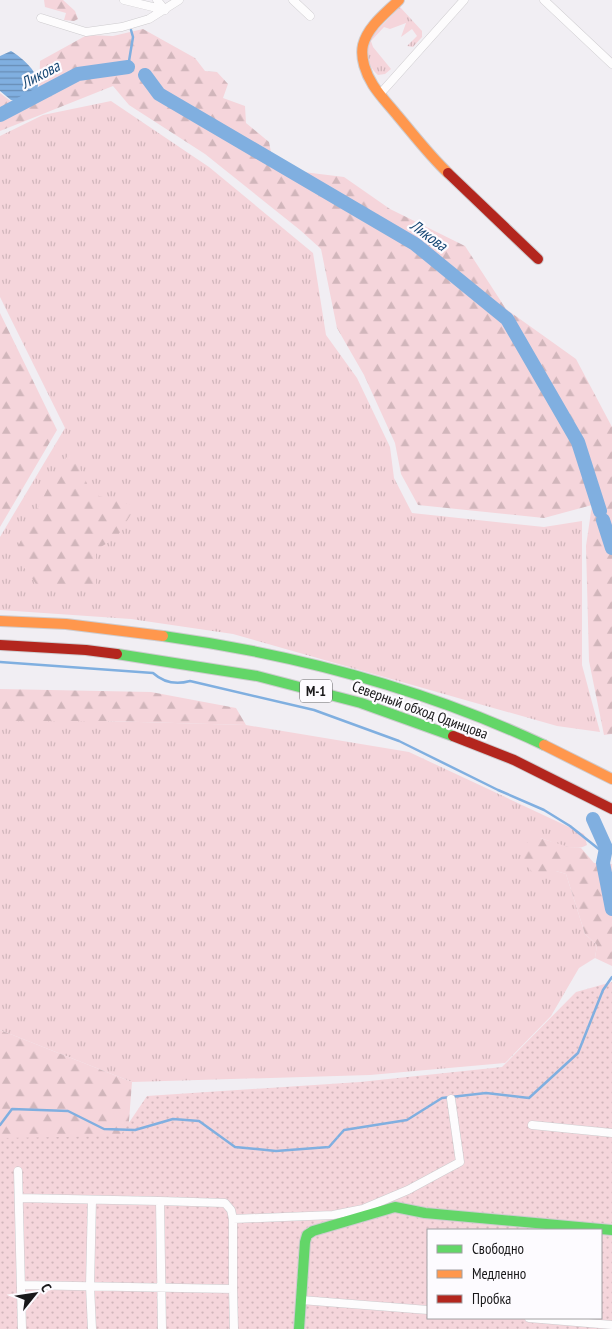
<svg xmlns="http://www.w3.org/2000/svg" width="612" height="1329" viewBox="0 0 612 1329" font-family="'PT Sans Narrow',sans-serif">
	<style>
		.grass { fill: url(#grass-tufts) }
		.forest { fill: url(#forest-firs) }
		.garden { fill: url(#garden-dots); fill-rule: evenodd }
		.water { fill: url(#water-rules) }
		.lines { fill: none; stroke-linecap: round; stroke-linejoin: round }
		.stream { stroke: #80afe0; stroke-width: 2.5 }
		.river { stroke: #80afe0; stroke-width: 14 }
		.street-casing { stroke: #cecccf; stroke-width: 9 }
		.fast-casing { stroke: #cecccf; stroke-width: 12 }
		.slow-casing { stroke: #cecccf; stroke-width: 12 }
		.jam-casing { stroke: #cecccf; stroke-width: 12 }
		.street { stroke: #fdfcfd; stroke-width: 8 }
		.fast { stroke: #63d668; stroke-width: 10 }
		.slow { stroke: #ff974d; stroke-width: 10 }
		.jam { stroke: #b3261e; stroke-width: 10 }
		.labels { text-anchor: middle; stroke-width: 4.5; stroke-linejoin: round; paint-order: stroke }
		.shield { fill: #fdfbff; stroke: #5d5c5f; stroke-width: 1 }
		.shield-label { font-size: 14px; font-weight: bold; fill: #19181a }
		.street-label { font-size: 15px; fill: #19181a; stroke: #fdfbff }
		.water-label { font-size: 16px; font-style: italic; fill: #164774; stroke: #fdfbff }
	</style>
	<defs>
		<pattern id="grass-tufts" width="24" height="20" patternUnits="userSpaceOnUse" patternTransform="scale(1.25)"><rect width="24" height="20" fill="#f5d5db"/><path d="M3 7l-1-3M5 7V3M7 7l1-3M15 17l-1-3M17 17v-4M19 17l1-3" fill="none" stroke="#d1b6bb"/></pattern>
		<pattern id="forest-firs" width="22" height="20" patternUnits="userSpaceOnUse" patternTransform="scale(1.25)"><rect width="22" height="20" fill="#f5d5db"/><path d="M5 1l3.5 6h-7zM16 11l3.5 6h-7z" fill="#d1b6bb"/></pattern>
		<pattern id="garden-dots" width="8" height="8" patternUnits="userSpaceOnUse" patternTransform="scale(1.25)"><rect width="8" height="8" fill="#f5d5db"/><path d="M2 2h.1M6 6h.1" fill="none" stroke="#d1b6bb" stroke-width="1.8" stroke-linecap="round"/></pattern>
		<pattern id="water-rules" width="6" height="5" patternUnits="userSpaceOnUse" patternTransform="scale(1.25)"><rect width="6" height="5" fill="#80afe0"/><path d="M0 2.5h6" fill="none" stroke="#688db5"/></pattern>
	</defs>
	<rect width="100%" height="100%" fill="#f1eef3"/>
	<path class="grass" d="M 400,7 L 422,31 L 422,37 L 413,47 L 407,46 L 417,36 L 412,29 L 401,37 L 406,23 L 390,29 L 384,27 L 371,41 L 373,47 L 391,69 L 385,74 L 378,75 C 368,67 364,52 370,39 C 375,31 393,15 400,7 Z
		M 111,101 L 209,167 L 313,253 L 326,335 L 357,378 L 390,447 L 394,478 L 412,513 L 544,527 L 582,521 L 582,665 L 600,732 L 557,726 L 233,634 L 131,619 L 0,610 L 0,537 L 65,428 L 0,297 L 0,136 L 43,115 Z
		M 0,721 L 104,721 L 246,725 L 409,752 L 584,834 L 587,845 C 574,853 554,842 540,838 L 556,871 L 566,874 L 585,934 L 597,945 L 595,958 L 579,968 L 551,1016 L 505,1063 L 370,1075 L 132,1082 L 0,1030 Z"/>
	<path class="forest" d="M 44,0 L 63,0 L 75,11 L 78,19 L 74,21 L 64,20 L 66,13 L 45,7 Z
		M 143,29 L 195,58 L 205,71 L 217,72 L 228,84 L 223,98 L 245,106 L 246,123 L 269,142 L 272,157 L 287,170 L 344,177 L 390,209 L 465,246 L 506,309 L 576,359 L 612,427 L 612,734 L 604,735 L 589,661 L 586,546 L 592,505 L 544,518 L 418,505 L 401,474 L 395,443 L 364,375 L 337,328 L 321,249 L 300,230 L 205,154 L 129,105 L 113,86 L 0,131 L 0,93 L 13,103 L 28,106 L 39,90 L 40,61 L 87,35 L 113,36 Z
		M 0,313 L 57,430 L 0,527 Z
		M 71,450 L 92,494 L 136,506 L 117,537 L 96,550 L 96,585 L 39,588 L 14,554 L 48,488 Z
		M 0,689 L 151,692 L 236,708 L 246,725 L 104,721 L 0,721 Z
		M 540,838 L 569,847 L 581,848 L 594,863 L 612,864 L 612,966 L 595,958 L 597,945 L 585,934 L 566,874 L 556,871 L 544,879 L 533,873 L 521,858 L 521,848 L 529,841 Z
		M 0,1030 L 132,1082 L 124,1185 L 0,1184 Z"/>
	<path class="garden" d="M 612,982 L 612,1329 L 0,1329 L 0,1138 L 120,1136 L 147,1096 L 360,1082 L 502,1067 L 576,992 ZM 428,1230 L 601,1230 L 601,1318 L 428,1318 Z"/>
	<path class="water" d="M 11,51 C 22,58 36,69 38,83 C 39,90 31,99 27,105 L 11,100 L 0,91 L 0,56 Z"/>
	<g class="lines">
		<path class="stream" d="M 128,67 L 133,37 L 131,30
			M 0,662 L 153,673 C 163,682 176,685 190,681 L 314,710 L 399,741 L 498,790 L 544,810 L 570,826 L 605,854
			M 0,1125 L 12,1109 L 68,1111 L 104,1129 L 135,1130 L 173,1119 L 199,1121 L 235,1147 L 276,1151 L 329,1147 L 344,1130 L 407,1120 L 442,1098 L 486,1093 L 529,1098 L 578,1053 L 603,990 L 612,977"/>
		<path class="river" d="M 145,75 L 159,94 L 415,244 L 507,319 L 578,442 L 600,511
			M 0,115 L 78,74 L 128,67
			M 603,520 L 612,548
			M 593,819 L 606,848 L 603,863 L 612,909"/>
		<g class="street-casing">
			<path id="street" d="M 124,0 L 165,10
				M 157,0 L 165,10
				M 293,0 L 310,16
				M 544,0 L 612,64
				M 41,18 L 86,32 L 122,27 L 149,19 L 179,0
				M 380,94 L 464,0
				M 532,1125 L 612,1133
				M 18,1171 L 22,1329
				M 20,1198 L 160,1201
				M 233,1219 L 333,1215 L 363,1209 L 408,1190 L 460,1162 L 451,1099
				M 22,1285 L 233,1289 L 234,1329
				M 301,1300 L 428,1310
				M 529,1318 L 612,1325
				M 92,1329 L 90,1286 L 92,1200
				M 162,1329 L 160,1201 L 225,1203 L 231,1210 L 233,1219 L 233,1289"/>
		</g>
		<g class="fast-casing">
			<path id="fast" d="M 163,636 C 293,654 425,689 544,745
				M 117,654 L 257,676 L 361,703 L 453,736
				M 299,1329 L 305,1242 L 307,1235 L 313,1231 L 395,1207 L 425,1213 L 612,1230"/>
		</g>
		<g class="slow-casing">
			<path id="slow" d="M 399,0 C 386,13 368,26 363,45 C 360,58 366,74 373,85 C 380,96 389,105 397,115 C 414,135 429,155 448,173
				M 0,621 L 66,624 L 163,636
				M 544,745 L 612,779"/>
		</g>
		<g class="jam-casing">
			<path id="jam" d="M 448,173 L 538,259
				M 0,645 L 86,650 L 117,654
				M 453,736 L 514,760 L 612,809"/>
		</g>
		<use href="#street" class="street"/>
		<use href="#fast" class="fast"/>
		<use href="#slow" class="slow"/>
		<use href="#jam" class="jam"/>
	</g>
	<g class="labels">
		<rect class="shield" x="300" y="679.5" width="32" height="23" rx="4"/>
		<g class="shield-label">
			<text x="316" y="696">М-1</text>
		</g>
		<g class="street-label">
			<text transform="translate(420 710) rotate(20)" y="5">Северный обход Одинцова</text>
		</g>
		<g class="water-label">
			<text transform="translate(40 74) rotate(-28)" y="6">Ликова</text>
			<text transform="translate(429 235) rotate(36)" y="6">Ликова</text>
		</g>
	</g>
	<rect x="427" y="1229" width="175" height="90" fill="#fdfbff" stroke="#a2a0a3"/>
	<rect x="437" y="1245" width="25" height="8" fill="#63d668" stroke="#a2a0a3"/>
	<text x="472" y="1254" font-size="15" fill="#19181a">Свободно</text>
	<rect x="437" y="1270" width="25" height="8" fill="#ff974d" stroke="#a2a0a3"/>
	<text x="472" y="1279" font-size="15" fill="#19181a">Медленно</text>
	<rect x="437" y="1295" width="25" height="8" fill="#b3261e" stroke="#a2a0a3"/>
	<text x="472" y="1304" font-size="15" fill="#19181a">Пробка</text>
	<g transform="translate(35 1294) rotate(60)" stroke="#fdfbff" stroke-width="4" paint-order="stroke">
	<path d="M0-4L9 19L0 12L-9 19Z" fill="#19181a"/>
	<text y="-8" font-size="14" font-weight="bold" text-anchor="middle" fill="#19181a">С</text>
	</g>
</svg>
